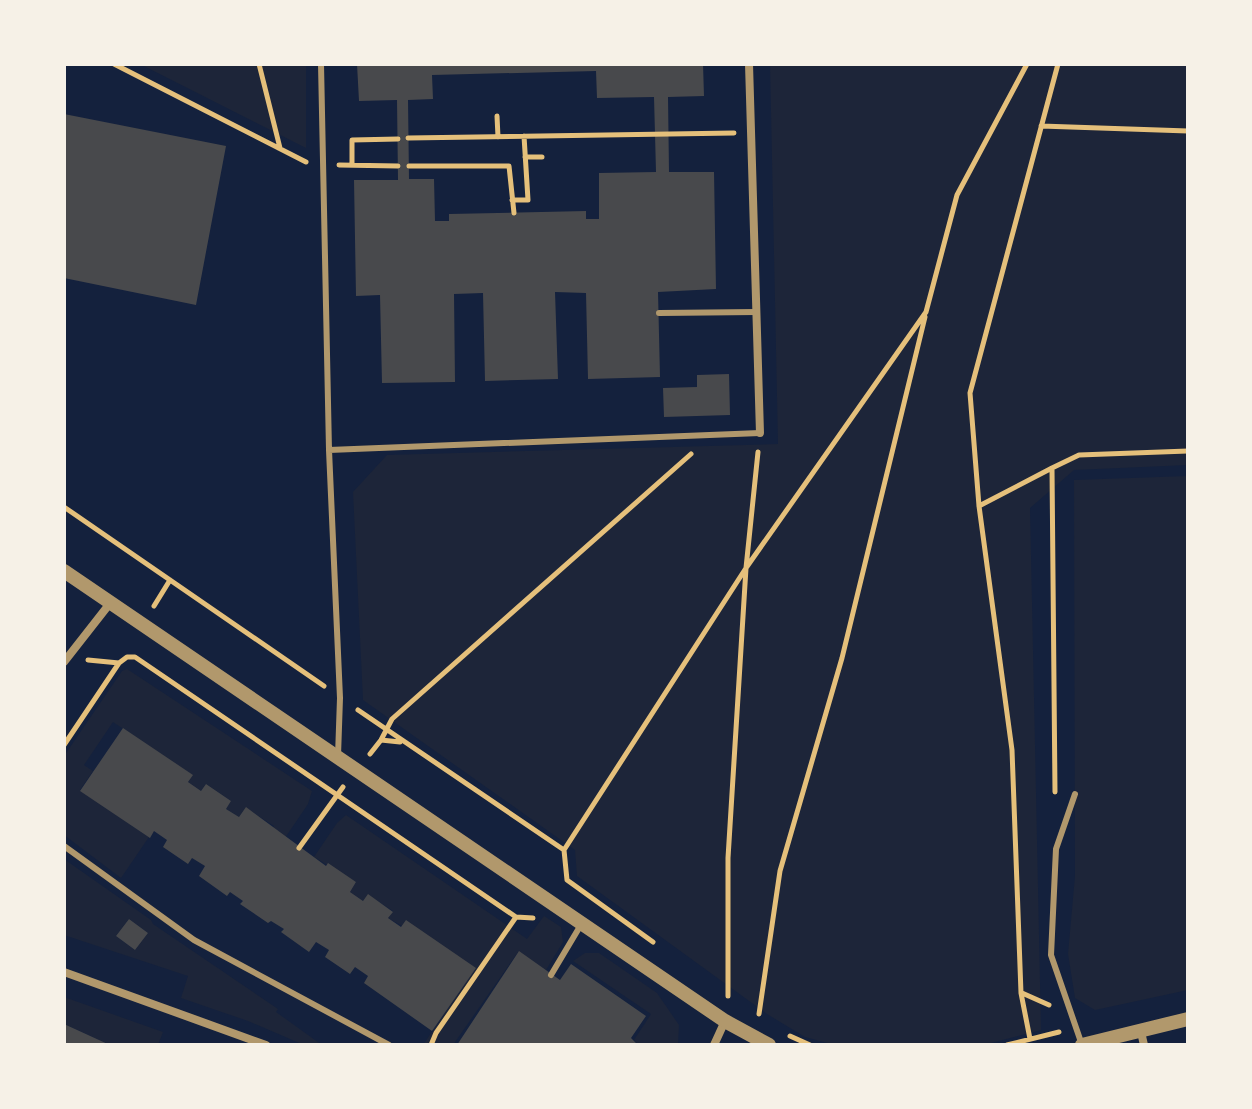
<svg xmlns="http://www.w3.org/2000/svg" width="1252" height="1109" viewBox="0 0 1252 1109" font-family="'DM Sans',sans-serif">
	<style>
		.green { fill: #1d2539; fill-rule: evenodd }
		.building { fill: #48494c; fill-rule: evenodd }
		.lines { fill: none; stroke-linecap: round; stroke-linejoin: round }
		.path { stroke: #e5c07b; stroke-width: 5 }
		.service { stroke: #b1986c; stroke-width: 6 }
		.minor { stroke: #b1986c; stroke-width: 8 }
		.tertiary { stroke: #b1986c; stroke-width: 14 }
	</style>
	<rect width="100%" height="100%" fill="#14213d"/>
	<path class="green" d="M 140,64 L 306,64 L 306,148 Z
		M 770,64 L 1188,64 L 1188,465 L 1074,470 L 1030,508 L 1041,1030 L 983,1045 L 835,1045 L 805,1037 L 767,1014 L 577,876 L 575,850 L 363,700 L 353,492 L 387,455 L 778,444 Z
		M 1188,476 L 1188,990 L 1095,1010 L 1075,998 L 1068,954 L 1075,876 L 1074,480 Z
		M 127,669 L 312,791 L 308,804 L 285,838 L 273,829 L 274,826 L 246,808 L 239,817 L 226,809 L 231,801 L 206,784 L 201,791 L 188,782 L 192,775 L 113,722 L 84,765 L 93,771 L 80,790 L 149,837 L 121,878 L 64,835 L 64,756 L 122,671 Z
		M 346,815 L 527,939 L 544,916 L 561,927 L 563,942 L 546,970 L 518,952 L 453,1045 L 423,1045 L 475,968 L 388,918 L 393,911 L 368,895 L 363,901 L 350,892 L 356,882 L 314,857 L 337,823 Z
		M 64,859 L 151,920 L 153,924 L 278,1009 L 276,1012 L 322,1045 L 304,1045 L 248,1021 L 181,998 L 188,976 L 64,935 ZM 129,919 L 148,933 L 135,950 L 116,936 Z
		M 585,953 L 599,953 L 657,993 L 679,1025 L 678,1045 L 638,1045 L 634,1040 L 651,1014 L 573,961 Z
		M 64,997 L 163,1032 L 158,1045 L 110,1045 L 64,1024 Z"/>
	<path class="building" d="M 357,64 L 703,64 L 704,96 L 668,97 L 669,172 L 714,172 L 716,289 L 658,292 L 660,377 L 588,379 L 586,293 L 555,292 L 558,379 L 485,381 L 483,293 L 454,294 L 455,382 L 382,383 L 380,295 L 356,296 L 354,180 L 398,180 L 397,100 L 359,101 ZM 596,71 L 597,98 L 654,97 L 656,172 L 599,173 L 599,219 L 586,219 L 586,211 L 449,214 L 449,221 L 435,221 L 434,179 L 409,179 L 408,100 L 433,99 L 432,75 Z
		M 64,114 L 226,146 L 196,305 L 64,278 Z
		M 729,374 L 730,415 L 664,417 L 663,388 L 697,387 L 697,375 Z
		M 123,728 L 193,775 L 188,782 L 201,791 L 206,784 L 231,801 L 226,809 L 239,817 L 246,807 L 326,866 L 328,863 L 356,882 L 350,892 L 363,901 L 368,894 L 393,912 L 388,918 L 401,927 L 406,920 L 476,968 L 432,1031 L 364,983 L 368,976 L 355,967 L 350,974 L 325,957 L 329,950 L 316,942 L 309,952 L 281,932 L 284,929 L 271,921 L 268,923 L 240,904 L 243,901 L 230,892 L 227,896 L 199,876 L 205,866 L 192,858 L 188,864 L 163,847 L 167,840 L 154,831 L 150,838 L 80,791 Z
		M 129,919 L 148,933 L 135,950 L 116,936 Z
		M 519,951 L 560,980 L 571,964 L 646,1016 L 631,1038 L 638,1045 L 457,1045 Z
		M 64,1024 L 110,1045 L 64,1045 Z"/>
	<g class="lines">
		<path class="path" d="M 114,64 L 306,162
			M 259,64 L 280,148
			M 497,116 L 498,137
			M 1041,126 L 1188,131
			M 408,138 L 734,133
			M 525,157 L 542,157
			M 339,165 L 398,166
			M 352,165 L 352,140 L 398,139
			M 409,166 L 509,166 L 514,213
			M 512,200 L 528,200 L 524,136
			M 979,506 L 1052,468
			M 64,507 L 324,686
			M 154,606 L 170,580
			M 88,660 L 119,663 L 127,657 L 135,657 L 516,917
			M 358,710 L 564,850 L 567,880 L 653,942
			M 381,740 L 400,742
			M 64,745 L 119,663
			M 370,754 L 381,740 L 392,719 L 691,454
			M 1055,792 L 1052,468 L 1079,455 L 1188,451
			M 299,848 L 343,787
			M 564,850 L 746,568 L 926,312 L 957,195 L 1027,64
			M 1022,993 L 1049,1005
			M 728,996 L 728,858 L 746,568 L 758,452
			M 759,1014 L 780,871 L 842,658 L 925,317
			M 790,1036 L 810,1045
			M 1030,1039 L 1021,993 L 1012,750 L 979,506 L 970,393 L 1058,64
			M 431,1045 L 436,1033 L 516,917 L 533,918
			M 1007,1045 L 1059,1032"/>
		<path class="service" d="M 321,64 L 329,450 L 340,698 L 338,756
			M 659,313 L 756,312
			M 329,450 L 760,433
			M 1075,794 L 1056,849 L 1051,955 L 1082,1045
			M 64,846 L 194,940 L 389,1045
			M 551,975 L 582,923"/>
		<path class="minor" d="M 749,64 L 760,433
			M 64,662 L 111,602
			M 64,972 L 266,1045
			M 1141,1032 L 1144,1045
			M 714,1045 L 725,1021"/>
		<path class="tertiary" d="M 64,571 L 725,1021 L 769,1045
			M 1082,1045 L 1188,1019"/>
	</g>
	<rect width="1252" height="1109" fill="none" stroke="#f6f1e7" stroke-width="132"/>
</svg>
